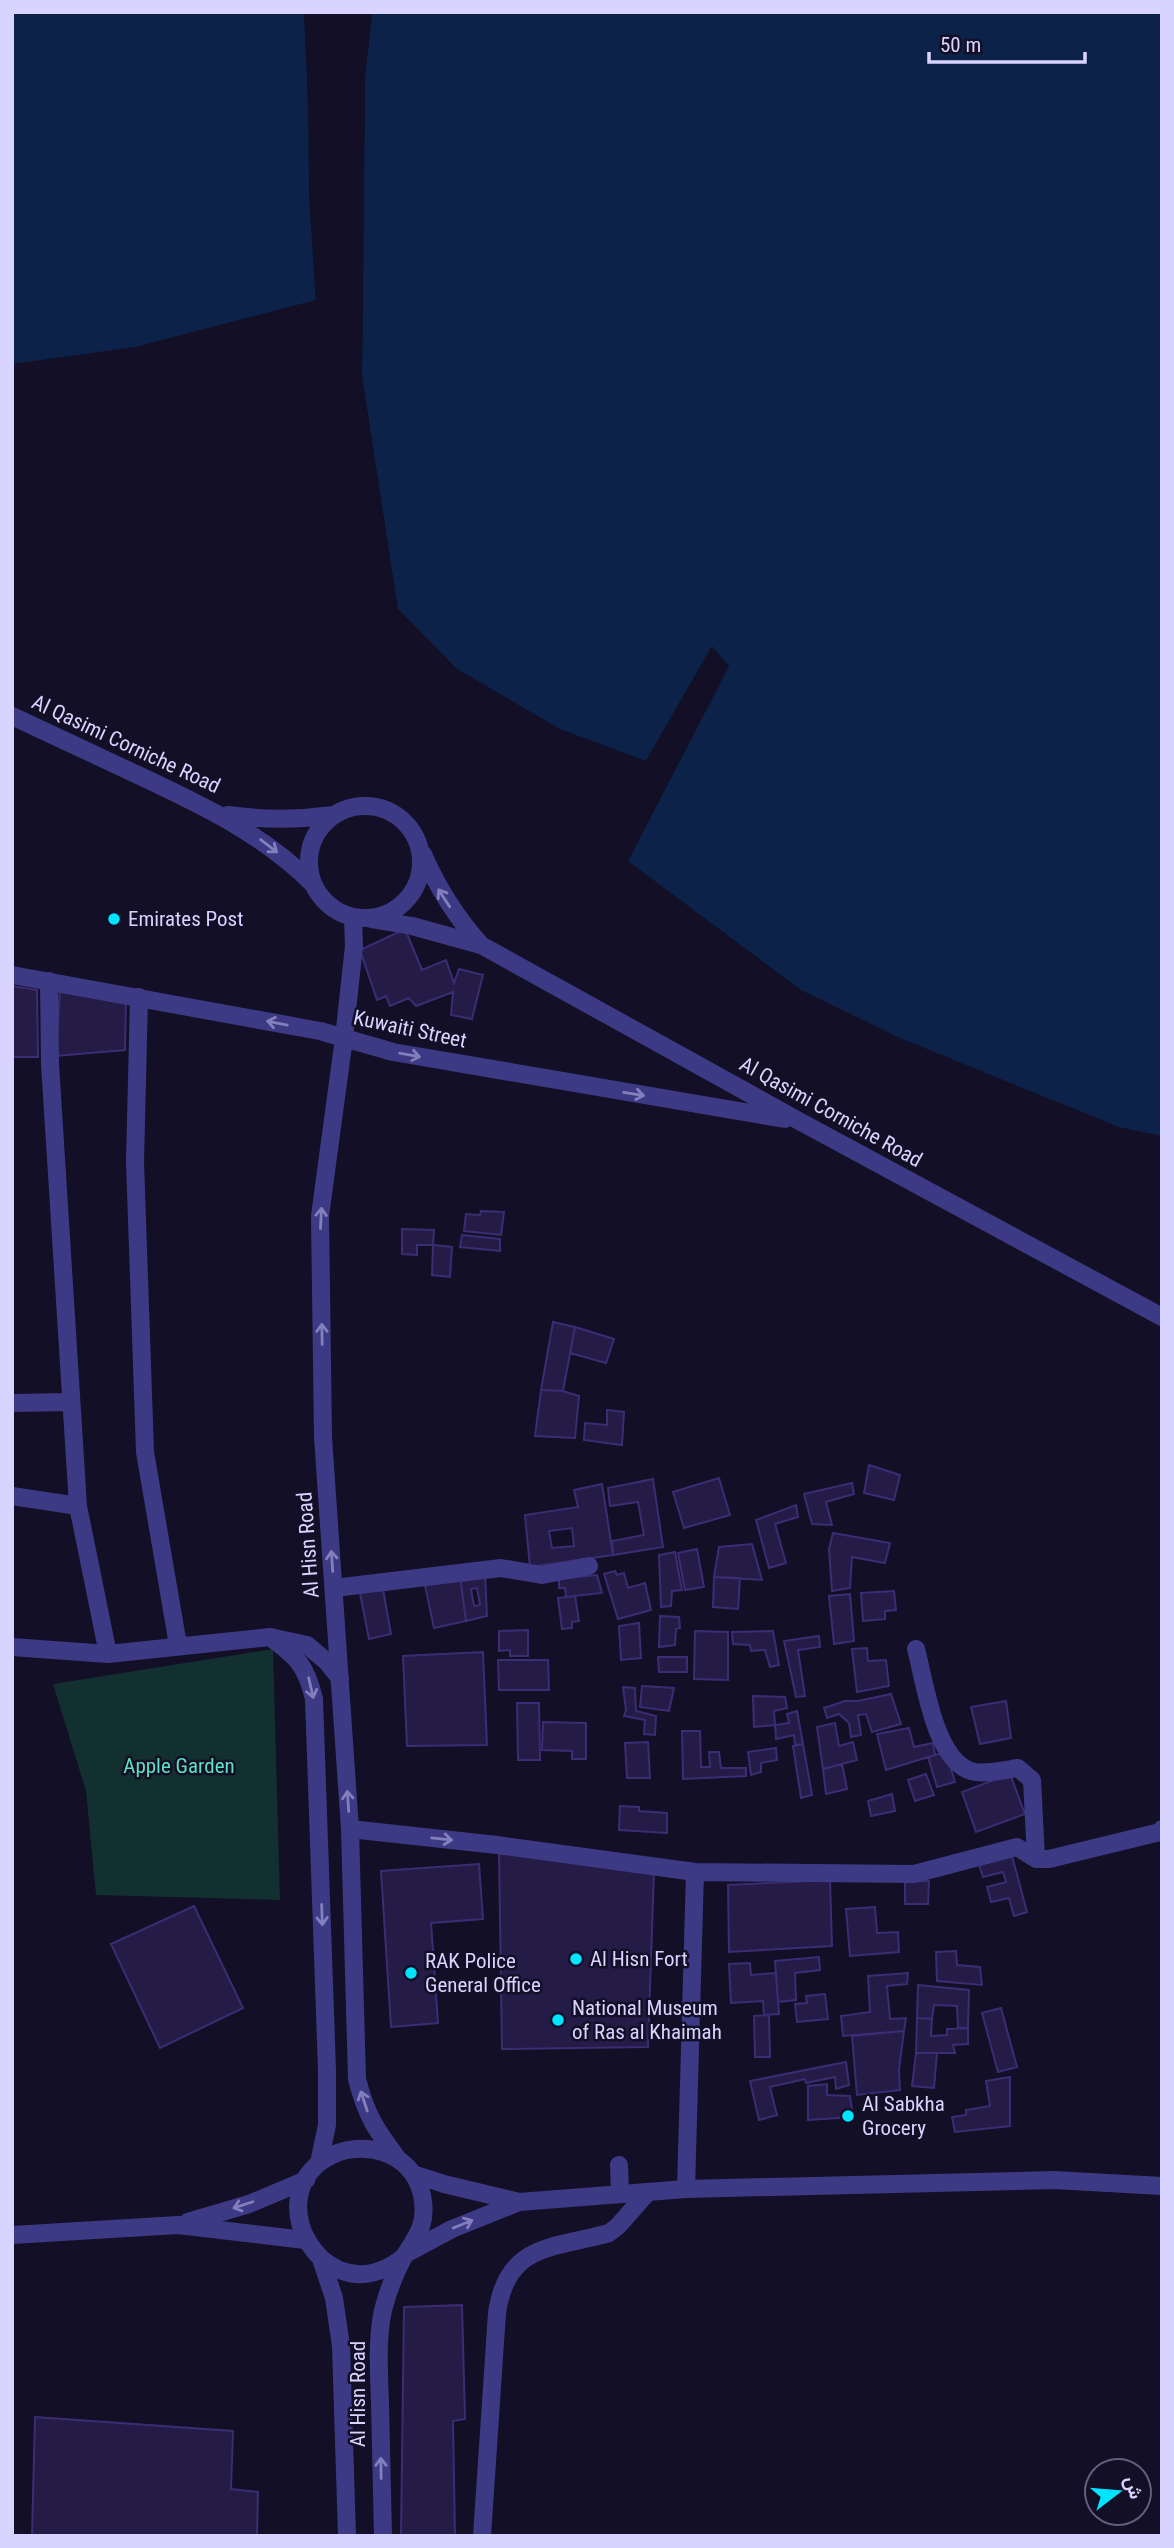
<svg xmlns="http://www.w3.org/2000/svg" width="1174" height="2548" viewBox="0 0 1174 2548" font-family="'Roboto Condensed',Vazirmatn,sans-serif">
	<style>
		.green { fill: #12302f }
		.water { fill: #0c2248 }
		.pier { fill: #130f26 }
		.building { fill: #241b47; stroke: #3b2d73; stroke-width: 2; fill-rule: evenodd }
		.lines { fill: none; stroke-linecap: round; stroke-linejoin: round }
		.minor { stroke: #3d3a85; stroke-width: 18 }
		.tertiary { stroke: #3d3a85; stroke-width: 18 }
		.oneway { stroke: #837fbc }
		.poi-dot { fill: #00e5ff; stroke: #130f26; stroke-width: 2.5 }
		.labels { text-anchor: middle; stroke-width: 5; stroke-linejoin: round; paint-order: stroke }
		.street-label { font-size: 21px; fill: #d9d4ff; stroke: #130f26 }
		.poi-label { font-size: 21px; fill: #d9d4ff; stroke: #130f26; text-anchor: start }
		.park-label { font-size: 21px; fill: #5fe0c0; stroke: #130f26 }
	</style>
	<rect width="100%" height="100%" fill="#130f26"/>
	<path class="green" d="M 273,1649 L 280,1900 L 96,1895 L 86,1791 L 53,1684 Z"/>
	<path class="water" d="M 12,12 L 304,12 C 309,108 310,204 316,300 L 135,347 L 12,364 Z
		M 372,12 L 1162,12 L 1162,1136 L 1119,1127 L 900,1038 L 801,990 L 628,861 L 729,666 L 712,647 L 646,761 L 560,729 L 457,669 L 398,609 L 362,376 L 365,77 Z"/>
	<path class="pier" d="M 304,12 L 308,12 L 312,83 L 313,194 L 319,300 L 316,304 L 309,194 L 308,83 Z
		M 369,12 L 372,12 L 365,77 L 362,376 L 398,614 L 395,610 L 359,376 L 361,77 Z
		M 712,646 L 729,666 L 626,863 L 625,859 L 725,667 L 713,652 L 649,762 L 644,764 Z"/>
	<path class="building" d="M 405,929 L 422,970 L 446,960 L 454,983 L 459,969 L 483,975 L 472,1019 L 451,1015 L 453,992 L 416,1006 L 409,998 L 390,1006 L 386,996 L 377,1000 L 360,950 Z
		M 12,986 L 37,990 L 38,1057 L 12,1057 Z
		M 60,988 L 126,1000 L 125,1050 L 56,1056 Z
		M 481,1211 L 504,1212 L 501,1235 L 464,1231 L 466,1214 L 480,1215 Z
		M 402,1229 L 434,1230 L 433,1245 L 417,1245 L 417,1255 L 402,1254 Z
		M 462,1235 L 500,1239 L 500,1251 L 460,1247 Z
		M 433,1245 L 452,1247 L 450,1277 L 432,1275 Z
		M 553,1322 L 575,1327 L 563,1391 L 541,1390 Z
		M 575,1327 L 614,1339 L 606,1363 L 570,1353 Z
		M 541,1390 L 563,1391 L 579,1396 L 575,1438 L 535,1436 Z
		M 607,1410 L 624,1412 L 622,1445 L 584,1440 L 585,1423 L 607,1425 Z
		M 869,1465 L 900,1475 L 894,1500 L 864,1493 Z
		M 719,1478 L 730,1515 L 684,1528 L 673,1492 Z
		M 653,1479 L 663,1547 L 613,1555 L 612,1541 L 644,1535 L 638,1502 L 610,1506 L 608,1488 Z
		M 852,1483 L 854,1494 L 826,1502 L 832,1525 L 812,1524 L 804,1494 Z
		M 602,1484 L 613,1555 L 530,1567 L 525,1515 L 578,1507 L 574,1490 ZM 572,1528 L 574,1546 L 552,1548 L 549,1531 Z
		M 796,1505 L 798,1517 L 775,1524 L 786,1563 L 769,1568 L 756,1520 Z
		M 833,1533 L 890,1543 L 885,1563 L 852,1557 L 850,1588 L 832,1591 L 829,1549 Z
		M 752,1544 L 762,1580 L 714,1577 L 719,1547 Z
		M 697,1549 L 704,1587 L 685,1590 L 678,1553 Z
		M 675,1552 L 682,1590 L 672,1591 L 671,1606 L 661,1607 L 659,1555 Z
		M 615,1571 L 617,1575 L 624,1573 L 628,1588 L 645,1583 L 651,1610 L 618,1619 L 604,1574 Z
		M 485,1572 L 487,1616 L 466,1621 L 460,1576 ZM 477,1588 L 480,1605 L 474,1606 L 471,1589 Z
		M 597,1575 L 602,1593 L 566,1597 L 565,1588 L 559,1588 L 559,1579 Z
		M 460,1576 L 466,1621 L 434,1628 L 424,1581 Z
		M 714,1577 L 740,1578 L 738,1609 L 713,1607 Z
		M 383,1589 L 391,1634 L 369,1639 L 360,1593 Z
		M 894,1591 L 896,1610 L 885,1611 L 885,1619 L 863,1621 L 861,1593 Z
		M 850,1594 L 854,1641 L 834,1644 L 829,1596 Z
		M 575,1596 L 579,1621 L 572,1622 L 572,1628 L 562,1629 L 558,1598 Z
		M 660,1616 L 679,1617 L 680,1628 L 676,1629 L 675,1645 L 659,1647 Z
		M 639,1623 L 641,1658 L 621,1660 L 619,1626 Z
		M 528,1630 L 528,1656 L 510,1656 L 510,1650 L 499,1651 L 499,1631 Z
		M 695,1631 L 728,1632 L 728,1680 L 694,1679 Z
		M 773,1631 L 779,1665 L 770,1667 L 765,1650 L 751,1651 L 750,1645 L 733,1644 L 732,1632 Z
		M 819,1636 L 820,1647 L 798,1650 L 805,1696 L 796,1697 L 784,1641 Z
		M 867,1648 L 868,1661 L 886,1660 L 889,1686 L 857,1692 L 852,1649 Z
		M 483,1652 L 487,1745 L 407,1746 L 403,1656 Z
		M 658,1657 L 687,1657 L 687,1672 L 659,1672 Z
		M 498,1660 L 548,1660 L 549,1690 L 499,1690 Z
		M 642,1686 L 674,1688 L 669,1711 L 640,1707 Z
		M 623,1687 L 635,1688 L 636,1711 L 656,1716 L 655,1735 L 644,1734 L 645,1720 L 624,1716 L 626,1710 Z
		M 891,1694 L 901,1724 L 872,1732 L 866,1714 L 858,1715 L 861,1735 L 851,1737 L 849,1723 L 839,1714 L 827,1718 L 824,1708 L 845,1701 L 858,1701 Z
		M 753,1696 L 785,1697 L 787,1708 L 774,1711 L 775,1725 L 754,1727 Z
		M 1006,1701 L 1011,1738 L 980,1744 L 971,1707 Z
		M 517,1703 L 539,1703 L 540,1760 L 518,1760 Z
		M 797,1711 L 803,1744 L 795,1745 L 794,1735 L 776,1739 L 775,1725 L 789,1723 L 787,1714 Z
		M 543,1722 L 586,1723 L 586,1759 L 572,1759 L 572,1751 L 542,1750 Z
		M 835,1723 L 839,1746 L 853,1742 L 857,1760 L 823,1769 L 817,1727 Z
		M 909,1728 L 914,1747 L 933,1743 L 935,1755 L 886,1770 L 877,1734 Z
		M 682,1731 L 700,1731 L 701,1767 L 710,1767 L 709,1752 L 719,1752 L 721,1768 L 746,1768 L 746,1776 L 683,1779 Z
		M 648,1742 L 650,1778 L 627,1778 L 625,1743 Z
		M 803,1744 L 812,1795 L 801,1798 L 793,1746 Z
		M 776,1748 L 777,1760 L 761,1763 L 761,1772 L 751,1775 L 748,1752 Z
		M 946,1752 L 955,1782 L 937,1787 L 928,1757 Z
		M 842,1764 L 847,1789 L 826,1794 L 823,1769 Z
		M 926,1774 L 934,1795 L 915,1801 L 908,1780 Z
		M 1010,1774 L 1025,1814 L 976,1832 L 962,1792 Z
		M 892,1794 L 895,1811 L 871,1816 L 868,1801 Z
		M 620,1806 L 639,1807 L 639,1811 L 667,1813 L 667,1833 L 619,1830 Z
		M 499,1852 L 654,1871 L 648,2047 L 502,2049 Z
		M 1012,1856 L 1027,1912 L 1014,1916 L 1009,1898 L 991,1902 L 987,1887 L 1006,1882 L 1003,1872 L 983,1877 L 979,1865 Z
		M 479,1864 L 483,1919 L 431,1923 L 438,2023 L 391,2027 L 381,1871 Z
		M 830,1880 L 832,1946 L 729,1952 L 728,1885 Z
		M 905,1881 L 929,1881 L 928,1904 L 905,1904 Z
		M 194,1906 L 243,2008 L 160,2048 L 111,1944 Z
		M 875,1907 L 877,1933 L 898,1932 L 899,1952 L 850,1956 L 846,1909 Z
		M 956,1951 L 957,1965 L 980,1967 L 982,1985 L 937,1981 L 936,1952 Z
		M 819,1957 L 820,1970 L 795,1973 L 796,2000 L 778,2002 L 775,1961 Z
		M 750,1963 L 751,1975 L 776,1973 L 779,2014 L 764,2015 L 763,2001 L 731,2003 L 729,1964 Z
		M 908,1973 L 907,1984 L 887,1986 L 890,2019 L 906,2018 L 904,2031 L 843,2036 L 841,2016 L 870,2012 L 868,1976 Z
		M 918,1985 L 969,1990 L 968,2028 L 958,2028 L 957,2006 L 934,2005 L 932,2019 L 917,2018 Z
		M 825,1994 L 828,2019 L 797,2022 L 795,2004 L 807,2003 L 806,1996 Z
		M 1001,2008 L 1017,2067 L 998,2072 L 982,2013 Z
		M 769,2015 L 770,2057 L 755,2057 L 754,2016 Z
		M 917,2018 L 932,2019 L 931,2036 L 947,2035 L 947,2029 L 968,2028 L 968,2044 L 953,2045 L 955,2053 L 916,2053 Z
		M 904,2031 L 899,2069 L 900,2090 L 857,2095 L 852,2036 Z
		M 916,2053 L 937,2053 L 934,2088 L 912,2086 Z
		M 846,2062 L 849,2085 L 836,2089 L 835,2077 L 806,2083 L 805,2079 L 770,2087 L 777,2115 L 759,2120 L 750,2081 Z
		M 1010,2077 L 1010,2126 L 955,2132 L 952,2117 L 966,2115 L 966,2110 L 990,2106 L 986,2081 Z
		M 827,2084 L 827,2095 L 850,2096 L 853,2117 L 808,2120 L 808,2086 Z
		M 462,2305 L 465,2419 L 453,2421 L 455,2536 L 401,2536 L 404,2307 Z
		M 35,2417 L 233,2431 L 231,2489 L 258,2492 L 257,2536 L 32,2536 Z"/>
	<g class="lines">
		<path class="minor" d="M 49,981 L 50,1064 L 78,1506
			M 139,997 L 135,1162 L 145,1452 L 178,1645
			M 12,1403 L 71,1402
			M 12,1496 L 78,1506 L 108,1654
			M 334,1588 L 501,1568 L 542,1575 L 589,1566
			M 12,1647 L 108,1654 L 270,1637 L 307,1645 L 326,1661 L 340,1678
			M 916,1649 C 925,1682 935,1765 975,1772 C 988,1774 1005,1770 1018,1768 L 1032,1780 L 1036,1859
			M 350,1829 L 497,1845 L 695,1872 L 686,2189
			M 695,1872 L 914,1874 L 1017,1847 L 1036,1859 L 1049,1859 L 1160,1832 L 1162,1829
			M 188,2222 L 249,2204 L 306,2180
			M 12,2235 L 178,2225 L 305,2240
			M 482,2536 L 497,2313 C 507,2243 552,2249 609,2233 L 618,2226 L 648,2192"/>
		<path class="tertiary" d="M 12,716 C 55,736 97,756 140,776 C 204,806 261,833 313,884
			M309 862a56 56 0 1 1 112 0a56 56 0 1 1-112 0Z
			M 228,815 C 264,820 297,820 334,815
			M 423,854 C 438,889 456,917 481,945
			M 353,918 L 354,946 L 344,1038 L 320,1216 L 323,1437 L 350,1829 L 357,2079 C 366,2115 376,2130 398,2159
			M 371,919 L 412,926 L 481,945 L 799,1121 L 1162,1317
			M 12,975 L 320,1031 L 393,1052 L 785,1119
			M 270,1637 C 297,1657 306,1665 314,1699 L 327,2070 L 327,2125 L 319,2163
			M 619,2165 L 620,2194
			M 413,2174 L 444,2184 L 519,2202
			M 409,2252 L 452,2229 L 519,2202 L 686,2189 L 1054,2180 L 1162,2186
			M 321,2259 L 334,2298 L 341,2346 L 347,2536
			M 383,2536 C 382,2491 381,2447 380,2403 C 379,2373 376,2331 385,2303 C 389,2289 396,2271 403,2258 C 417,2236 428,2224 422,2195 C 413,2151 360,2137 325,2159 C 263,2198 319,2300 386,2268 C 392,2266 398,2261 404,2257"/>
	</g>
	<defs><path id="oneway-shaft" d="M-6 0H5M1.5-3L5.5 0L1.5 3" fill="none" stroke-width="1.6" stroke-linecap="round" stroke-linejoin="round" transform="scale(1.75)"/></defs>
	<g class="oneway">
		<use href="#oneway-shaft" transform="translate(269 846) rotate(37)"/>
		<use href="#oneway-shaft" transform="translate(444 898) rotate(-123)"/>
		<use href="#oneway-shaft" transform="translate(277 1023) rotate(-169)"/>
		<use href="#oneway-shaft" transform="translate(410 1055) rotate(10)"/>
		<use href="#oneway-shaft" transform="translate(634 1094) rotate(9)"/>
		<use href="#oneway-shaft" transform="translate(321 1218) rotate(-87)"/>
		<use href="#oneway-shaft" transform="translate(322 1334) rotate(-91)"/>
		<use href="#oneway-shaft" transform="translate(332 1561) rotate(-94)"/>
		<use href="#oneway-shaft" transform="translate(311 1688) rotate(77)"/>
		<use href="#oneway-shaft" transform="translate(348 1801) rotate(-94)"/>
		<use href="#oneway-shaft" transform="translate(442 1839) rotate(6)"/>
		<use href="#oneway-shaft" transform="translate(322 1915) rotate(88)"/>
		<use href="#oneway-shaft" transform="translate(364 2101) rotate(-108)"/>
		<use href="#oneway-shaft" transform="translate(243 2205) rotate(162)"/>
		<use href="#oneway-shaft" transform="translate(463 2224) rotate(-22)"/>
		<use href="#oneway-shaft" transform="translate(381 2468) rotate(-91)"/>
	</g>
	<g class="poi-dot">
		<circle cx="114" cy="919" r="7"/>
		<circle cx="576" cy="1959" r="7"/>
		<circle cx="411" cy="1973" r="7"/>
		<circle cx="558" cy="2020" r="7"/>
		<circle cx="848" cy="2116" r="7"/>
	</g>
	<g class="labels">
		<g class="street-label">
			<text transform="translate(126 744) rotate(25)" y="7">Al Qasimi Corniche Road</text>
			<text transform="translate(410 1029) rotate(12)" y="7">Kuwaiti Street</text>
			<text transform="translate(831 1112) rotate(29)" y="7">Al Qasimi Corniche Road</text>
			<text transform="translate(308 1545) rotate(-94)" y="7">Al Hisn Road</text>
			<text transform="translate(358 2394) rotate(-90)" y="7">Al Hisn Road</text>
		</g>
		<g class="poi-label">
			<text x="128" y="926">Emirates Post</text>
			<text x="590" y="1966">Al Hisn Fort</text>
			<text x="425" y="1968">RAK Police<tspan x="425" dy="24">General Office</tspan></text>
			<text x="572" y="2015">National Museum<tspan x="572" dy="24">of Ras al Khaimah</tspan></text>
			<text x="862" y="2111">Al Sabkha<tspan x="862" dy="24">Grocery</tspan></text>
		</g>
		<g class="park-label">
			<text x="179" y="1773">Apple Garden</text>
		</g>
	</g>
	<rect width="1174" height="2548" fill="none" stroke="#d9d4ff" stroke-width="28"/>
	<g transform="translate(1118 2492) rotate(74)"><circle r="33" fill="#130f26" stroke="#625e7d" stroke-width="2"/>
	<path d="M0-5L12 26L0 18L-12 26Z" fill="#00e5ff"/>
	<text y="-10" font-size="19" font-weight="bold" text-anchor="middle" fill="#d9d4ff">ش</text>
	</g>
	<path d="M929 52v10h156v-10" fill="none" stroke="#d9d4ff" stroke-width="3.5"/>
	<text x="940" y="52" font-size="21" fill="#d9d4ff" stroke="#130f26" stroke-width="5" paint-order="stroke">50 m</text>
</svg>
